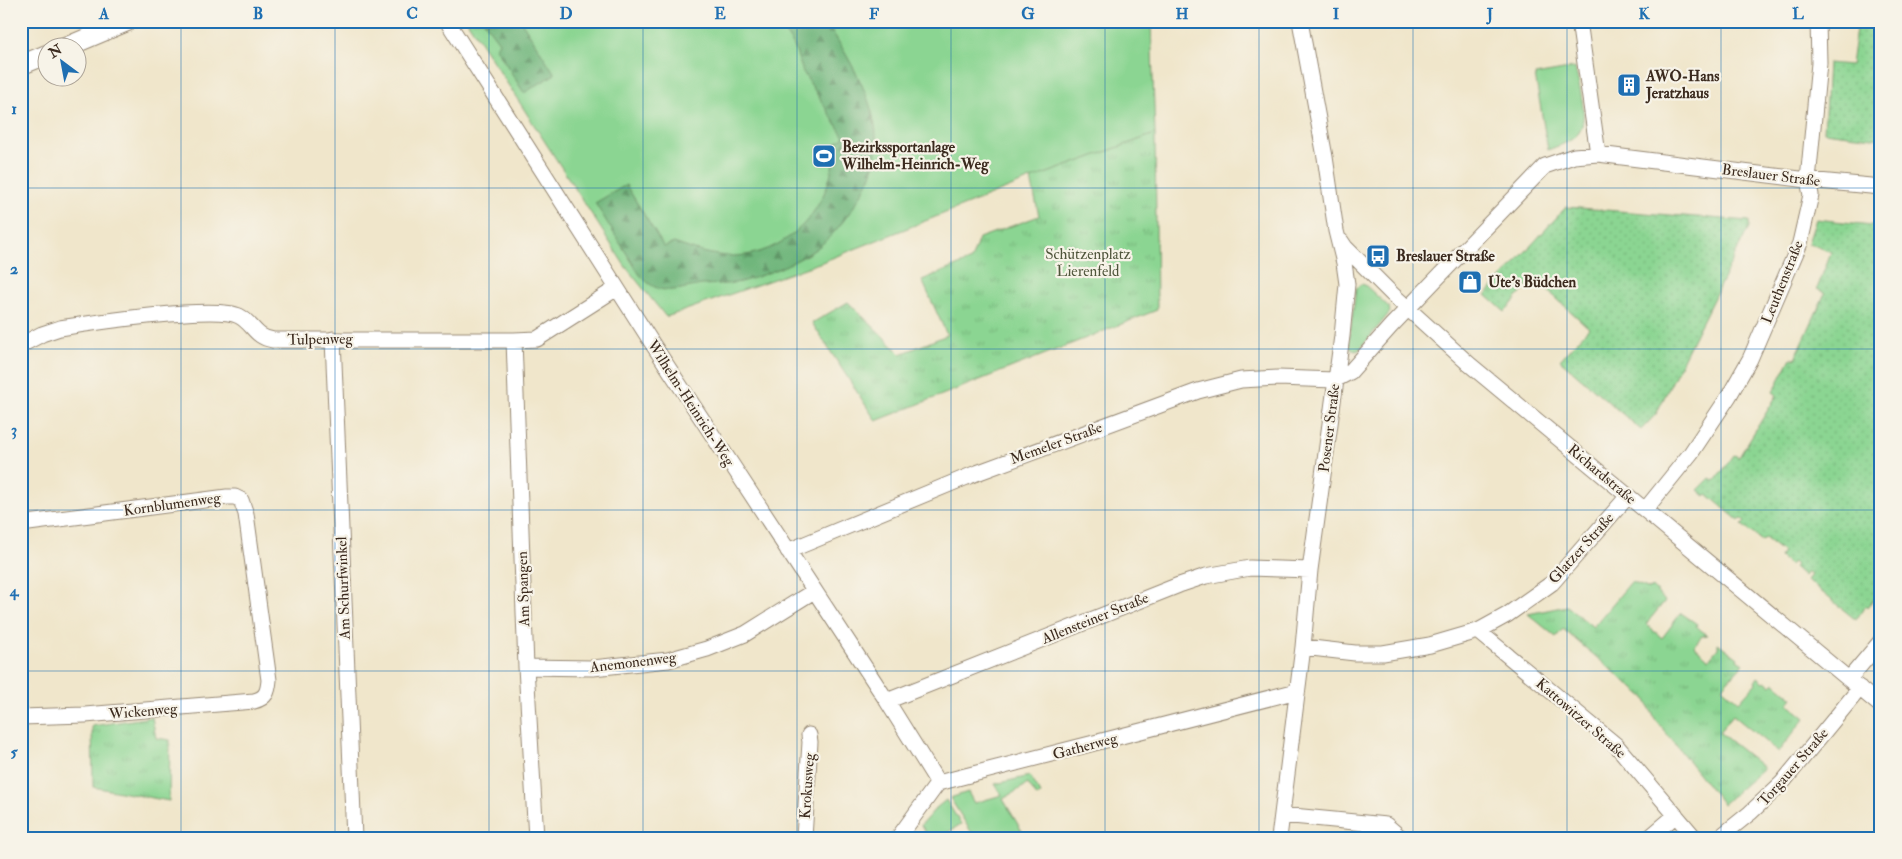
<svg xmlns="http://www.w3.org/2000/svg" width="1902" height="859" viewBox="0 0 1902 859" font-family="'IM FELL Double Pica',serif">
	<style>
		.grass { fill: #8bd592; stroke: #638058 }
		.forest { fill: url(#forest-firs); stroke: #56704d }
		.park { fill: url(#park-tufts); stroke: #638058 }
		.garden { fill: url(#garden-dots); stroke: #638058 }
		.lines { fill: none; stroke-linecap: round; stroke-linejoin: round }
		.minor-casing { stroke: #968874; stroke-width: 17 }
		.major-casing { stroke: #968874; stroke-width: 21 }
		.minor { stroke: #fff; stroke-width: 15 }
		.major { stroke: #fff; stroke-width: 19 }
		.grid { fill: none; stroke: #1f6fb2; stroke-width: 1; stroke-opacity: 0.55 }
		.labels { text-anchor: middle; stroke-width: 4.5; stroke-linejoin: round; paint-order: stroke }
		.poi-label { font-size: 15px; font-weight: bold; fill: #3b2a1e; stroke: #f7f3e8; text-anchor: start }
		.street-label { font-size: 15px; fill: #3b2a1e; stroke: #f7f3e8 }
		.park-label { font-size: 15px; fill: #4f553b; stroke: #f7f3e8 }
		.neatline { fill: none; stroke: #1f6fb2; stroke-width: 2 }
		.grid-label { font-size: 16px; text-anchor: middle; font-weight: bold; fill: #1f6fb2 }
	</style>
	<defs>
		<pattern id="forest-firs" width="22" height="20" patternUnits="userSpaceOnUse" patternTransform="scale(1.25)"><rect width="22" height="20" fill="#70b67c"/><path d="M5 1l3.5 6h-7zM16 11l3.5 6h-7z" fill="#5d9465"/></pattern>
		<pattern id="park-tufts" width="24" height="20" patternUnits="userSpaceOnUse" patternTransform="scale(1.25)"><rect width="24" height="20" fill="#8bd592"/><path d="M3 7l-1-3M5 7V3M7 7l1-3M15 17l-1-3M17 17v-4M19 17l1-3" fill="none" stroke="#79b77d"/></pattern>
		<pattern id="garden-dots" width="8" height="8" patternUnits="userSpaceOnUse" patternTransform="scale(1.25)"><rect width="8" height="8" fill="#8bd592"/><path d="M2 2h.1M6 6h.1" fill="none" stroke="#79b77d" stroke-width="1.8" stroke-linecap="round"/></pattern>
	</defs>
	<rect width="100%" height="100%" fill="#f7f3e8"/>
	<filter id="ink" filterUnits="userSpaceOnUse"><feTurbulence type="fractalNoise" baseFrequency=".02" numOctaves="2"/><feDisplacementMap in="SourceGraphic" scale="10" xChannelSelector="R" yChannelSelector="G"/><feConvolveMatrix kernelMatrix="1 2 1 2 8 2 1 2 1" color-interpolation-filters="sRGB"/></filter>
	<filter id="wash" filterUnits="userSpaceOnUse"><feTurbulence type="fractalNoise" baseFrequency=".0096" numOctaves="4" result="noise"/><feDisplacementMap in="SourceGraphic" scale="20" xChannelSelector="R" yChannelSelector="G"/><feGaussianBlur stdDeviation="1.12" result="paint"/><feColorMatrix in="noise" values="0 0 0 0 0 0 0 0 0 0 0 0 0 0 0 0 0 1.4 0 .05"/><feComposite in="paint" operator="in"/></filter>
	<g filter="url(#wash)">
		<rect width="100%" height="100%" fill="#f0e6cb"/>
		<path class="grass" d="M 467,21 L 1151,21 L 1155,134 L 1031,179 L 822,262 L 666,317 L 625,266 Z
			M 1575,68 C 1579,86 1591,123 1576,136 C 1569,143 1557,146 1548,150 L 1535,75 Z
			M 1361,284 L 1365,285 L 1389,307 L 1390,312 L 1359,350 L 1355,351 L 1351,348 L 1349,343 L 1356,288 Z
			M 1030,776 L 1041,794 L 1037,797 L 1028,784 L 1003,799 L 1026,838 L 975,838 L 950,798 L 968,792 L 974,803 L 1002,795 L 995,784 Z
			M 946,800 L 961,824 L 939,838 L 929,838 L 921,825 L 936,808 Z"/>
		<path class="forest" d="M 521,21 L 555,74 L 524,93 L 496,48 L 499,42 L 484,22 Z
			M 777,21 L 826,21 C 847,56 879,104 876,146 C 876,153 875,162 873,169 C 866,192 841,228 822,244 C 804,260 763,276 740,282 C 728,285 714,284 702,285 C 676,289 660,298 640,275 L 595,203 L 626,185 L 664,247 L 674,243 C 693,250 712,256 734,256 C 783,255 823,216 832,168 C 834,161 833,153 833,145 L 844,137 L 803,72 L 794,46 Z"/>
		<path class="park" d="M 1155,134 L 1157,310 L 876,421 L 812,323 L 848,302 L 901,354 L 947,335 L 922,280 L 971,260 L 979,238 L 1039,216 L 1031,179 Z
			M 1631,582 L 1650,589 L 1652,587 L 1665,601 L 1646,624 L 1662,638 L 1681,613 L 1697,624 L 1696,626 L 1707,635 L 1702,636 L 1694,646 L 1709,659 L 1718,648 L 1718,643 L 1738,658 L 1737,660 L 1743,664 L 1722,687 L 1739,702 L 1756,683 L 1755,682 L 1758,677 L 1764,682 L 1766,681 L 1771,685 L 1774,682 L 1793,698 L 1788,704 L 1805,718 L 1778,752 L 1733,715 L 1719,732 L 1764,768 L 1723,804 L 1655,719 L 1645,698 L 1563,629 L 1556,637 L 1528,614 L 1567,606 L 1593,627 Z
			M 152,717 L 156,738 L 170,740 L 169,801 L 93,787 L 92,726 Z"/>
		<path class="garden" d="M 1857,21 L 1881,21 L 1881,139 L 1824,132 L 1828,63 L 1851,65 Z
			M 1566,207 L 1749,221 L 1749,227 L 1656,414 L 1641,430 L 1560,360 L 1589,328 L 1534,278 L 1505,312 L 1486,295 Z
			M 1816,219 L 1881,226 L 1881,591 L 1867,608 L 1865,606 L 1856,620 L 1807,580 L 1811,575 L 1807,572 L 1804,576 L 1794,567 L 1796,565 L 1793,562 L 1790,565 L 1780,557 L 1783,552 L 1765,538 L 1762,541 L 1742,525 L 1745,522 L 1741,519 L 1739,521 L 1707,494 L 1705,496 L 1698,490 L 1710,478 L 1715,481 L 1734,455 L 1739,457 L 1777,395 L 1773,392 L 1791,358 L 1795,359 L 1825,293 L 1817,289 L 1831,252 L 1808,243 Z"/>
	</g>
	<g filter="url(#ink)">
		<g class="lines">
			<g class="minor-casing">
				<path id="minor" d="M 447,21 L 652,343 L 887,701 L 938,783
					M 1579,21 L 1598,154
					M 1341,241 L 1345,247 L 1392,294 L 1469,364 L 1881,706
					M 333,339 L 354,838
					M 514,340 L 526,667 L 536,838
					M 21,345 L 42,334 L 60,328 C 91,323 216,304 239,316 C 254,324 254,337 273,340 L 514,340 L 537,339 L 617,288
					M 1645,510 L 1691,453 L 1729,396 L 1750,359 L 1800,243 L 1811,195 L 1808,180 L 1819,63 L 1818,21
					M 21,524 L 227,497 L 235,497 L 241,500 L 246,514 L 269,680 C 268,692 266,698 254,701 L 85,715 L 21,717
					M 788,551 L 974,474 L 1198,391 L 1241,380 L 1278,378 L 1335,380 L 1350,372 L 1391,326 L 1545,166 L 1574,156 L 1598,154 L 1808,180 L 1881,187
					M 1478,631 L 1616,745 L 1695,838
					M 1303,647 L 1355,653 L 1383,653 L 1430,645 L 1478,631 L 1507,615 L 1552,583 L 1628,496
					M 526,667 L 593,668 L 668,660 L 707,649 L 745,634 L 814,591
					M 1849,679 L 1881,641
					M 887,701 L 1179,585 L 1206,576 L 1250,568 L 1310,570
					M 1282,815 L 1386,825 L 1401,838
					M 804,838 L 810,742 L 809,735
					M 898,838 L 938,783 L 1297,691
					M 1279,838 L 1303,647 L 1310,570 L 1342,336 L 1347,284 L 1344,263 L 1336,231 L 1325,157 L 1300,21
					M 1649,838 L 1676,815
					M 1719,838 L 1750,813 L 1782,783 L 1860,688"/>
			</g>
			<g class="major-casing">
				<path id="major" d="M 64,48 L 128,21
					M 21,65 L 48,54"/>
			</g>
			<use href="#minor" class="minor"/>
			<use href="#major" class="major"/>
		</g>
	</g>
	<path class="grid" d="M 181,21 L 181,838M 335,21 L 335,838M 489,21 L 489,838M 643,21 L 643,838M 797,21 L 797,838M 951,21 L 951,838M 1105,21 L 1105,838M 1259,21 L 1259,838M 1413,21 L 1413,838M 1567,21 L 1567,838M 1721,21 L 1721,838M 21,188 L 1881,188M 21,349 L 1881,349M 21,510 L 1881,510M 21,671 L 1881,671"/>
	<defs>
		<g id="building-square" transform="scale(1.25)"><rect x="-9" y="-9" width="18" height="18" rx="4" fill="#1f6fb2" stroke="#f7f3e8"/><path d="M-4-6H4V6H1V3H-1V6H-4ZM-2.5-4.3h1.7v1.8h-1.7ZM.8-4.3h1.7v1.8H.8ZM-2.5-1h1.7V.8h-1.7ZM.8-1h1.7V.8H.8Z" fill="#fff"/></g>
		<g id="stadium-square" transform="scale(1.25)"><rect x="-9" y="-9" width="18" height="18" rx="4" fill="#1f6fb2" stroke="#f7f3e8"/><path d="M0-5a6.5 5 0 1 0 0 10a6.5 5 0 1 0 0-10ZM-3.5-1.8h7v3.6h-7Z" fill="#fff"/></g>
		<g id="bus-square" transform="scale(1.25)"><rect x="-9" y="-9" width="18" height="18" rx="4" fill="#1f6fb2" stroke="#f7f3e8"/><path d="M-5-6H5V4H4V6H2V4H-2V6H-4V4H-5ZM-3.5-4V0h7V-4ZM-3.5 1.2v1.5H-2V1.2ZM2 1.2v1.5H3.5V1.2Z" fill="#fff"/></g>
		<g id="shop-square" transform="scale(1.25)"><rect x="-9" y="-9" width="18" height="18" rx="4" fill="#1f6fb2" stroke="#f7f3e8"/><path d="M-5-2.5h2.3a2.7 3.5 0 0 1 5.4 0H5L5.5 6h-11ZM-1.5-2.5h3a1.5 2.3 0 0 0-3 0Z" fill="#fff"/></g>
	</defs>
	<g fill-rule="evenodd">
		<use href="#building-square" x="1629" y="85"/>
		<use href="#stadium-square" x="824" y="156"/>
		<use href="#bus-square" x="1378" y="256"/>
		<use href="#shop-square" x="1470" y="282"/>
	</g>
	<g class="labels">
		<g class="poi-label">
			<text x="1646" y="81">AWO-Hans<tspan x="1646" dy="17">Jeratzhaus</tspan></text>
			<text x="842" y="152">Bezirkssportanlage<tspan x="842" dy="17">Wilhelm-Heinrich-Weg</tspan></text>
			<text x="1396" y="261">Breslauer Straße</text>
			<text x="1488" y="287">Ute's Büdchen</text>
		</g>
		<g class="street-label">
			<text transform="translate(1771 175) rotate(7)" y="5">Breslauer Straße</text>
			<text transform="translate(1782 282) rotate(-68)" y="5">Leuthenstraße</text>
			<text transform="translate(320 339) rotate(-1)" y="5">Tulpenweg</text>
			<text transform="translate(691 403) rotate(57)" y="5">Wilhelm-Heinrich-Weg</text>
			<text transform="translate(1329 428) rotate(-83)" y="5">Posener Straße</text>
			<text transform="translate(1056 443) rotate(-20)" y="5">Memeler Straße</text>
			<text transform="translate(1602 474) rotate(40)" y="5">Richardstraße</text>
			<text transform="translate(172 504) rotate(-8)" y="5">Kornblumenweg</text>
			<text transform="translate(1581 548) rotate(-48)" y="5">Glatzer Straße</text>
			<text transform="translate(343 588) rotate(-92)" y="5">Am Schurfwinkel</text>
			<text transform="translate(523 589) rotate(-92)" y="5">Am Spangen</text>
			<text transform="translate(1095 618) rotate(-22)" y="5">Allensteiner Straße</text>
			<text transform="translate(633 662) rotate(-7)" y="5">Anemonenweg</text>
			<text transform="translate(143 711) rotate(-5)" y="5">Wickenweg</text>
			<text transform="translate(1581 718) rotate(41)" y="5">Kattowitzer Straße</text>
			<text transform="translate(1085 746) rotate(-15)" y="5">Gatherweg</text>
			<text transform="translate(1793 767) rotate(-49)" y="5">Torgauer Straße</text>
			<text transform="translate(807 786) rotate(-86)" y="5">Krokusweg</text>
		</g>
		<g class="park-label">
			<text x="1088" y="259">Schützenplatz<tspan x="1088" dy="17">Lierenfeld</tspan></text>
		</g>
	</g>
	<rect width="1902" height="859" fill="none" stroke="#f7f3e8" stroke-width="55"/>
	<g transform="translate(62 62) rotate(328)"><circle r="24" fill="#f7f3e8" stroke="#aca397"/>
	<path d="M0-4L9 19L0 12L-9 19Z" fill="#1f6fb2"/>
	<text y="-8" font-size="14" font-weight="bold" text-anchor="middle" fill="#3b2a1e">N</text>
	</g>
	<rect x="28" y="28" width="1846" height="804" class="neatline"/>
	<g class="grid-label">
		<text x="104" y="19">A</text>
		<text x="258" y="19">B</text>
		<text x="412" y="19">C</text>
		<text x="566" y="19">D</text>
		<text x="720" y="19">E</text>
		<text x="874" y="19">F</text>
		<text x="1028" y="19">G</text>
		<text x="1182" y="19">H</text>
		<text x="1336" y="19">I</text>
		<text x="1490" y="19">J</text>
		<text x="1644" y="19">K</text>
		<text x="1798" y="19">L</text>
		<text x="14" y="114">1</text>
		<text x="14" y="274">2</text>
		<text x="14" y="435">3</text>
		<text x="14" y="596">4</text>
		<text x="14" y="757">5</text>
	</g>
</svg>
